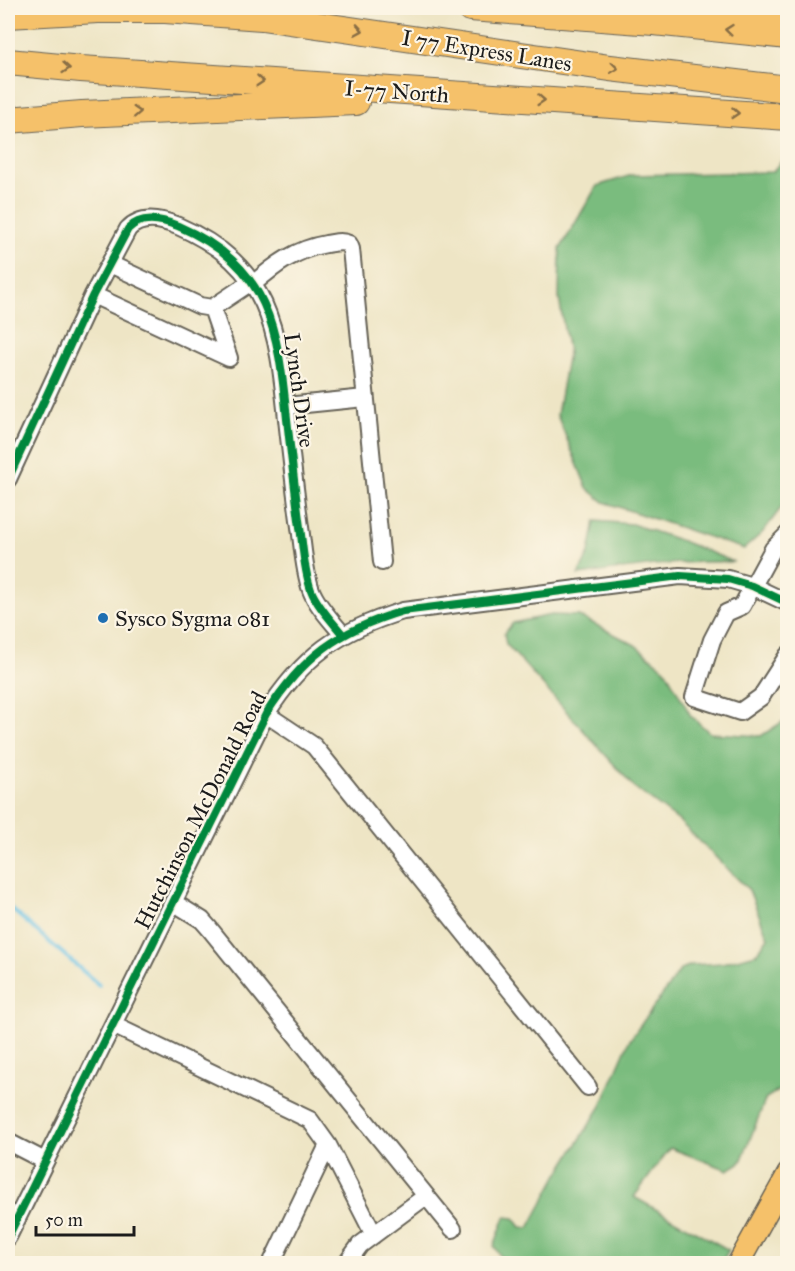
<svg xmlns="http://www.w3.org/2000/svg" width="795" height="1271" viewBox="0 0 795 1271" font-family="'IM FELL Great Primer',serif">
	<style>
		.forest { fill: #7abc7e; stroke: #4b6c4d; stroke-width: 1.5 }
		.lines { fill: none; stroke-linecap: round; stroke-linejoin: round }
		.stream { stroke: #68c2e6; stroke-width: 4 }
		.minor-casing { stroke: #666257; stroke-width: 20 }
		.major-casing { stroke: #666257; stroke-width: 24 }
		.highway-casing { stroke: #666257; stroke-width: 28 }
		.minor { stroke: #fff; stroke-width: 16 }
		.major { stroke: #f5c16b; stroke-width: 21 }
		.highway { stroke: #f5c16b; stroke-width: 26 }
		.cycleway-casing { stroke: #fcf5e5; stroke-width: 11 }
		.cycleway { stroke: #00873e; stroke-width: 8 }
		.oneway { stroke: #886e44 }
		.poi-dot { fill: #1f6fb2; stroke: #fcf5e5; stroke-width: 2 }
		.labels { text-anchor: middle; stroke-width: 4.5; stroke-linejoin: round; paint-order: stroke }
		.street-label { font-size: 22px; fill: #1c1c1c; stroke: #fcf5e5 }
		.poi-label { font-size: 22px; fill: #1c1c1c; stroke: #fcf5e5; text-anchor: start }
	</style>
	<rect width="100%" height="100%" fill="#fcf5e5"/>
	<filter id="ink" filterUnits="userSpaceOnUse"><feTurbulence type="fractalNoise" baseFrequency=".0167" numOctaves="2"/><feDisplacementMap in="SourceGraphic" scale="12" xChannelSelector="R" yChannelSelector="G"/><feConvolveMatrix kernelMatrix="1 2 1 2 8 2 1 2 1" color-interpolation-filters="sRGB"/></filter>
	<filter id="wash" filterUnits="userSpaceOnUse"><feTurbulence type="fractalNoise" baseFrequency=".008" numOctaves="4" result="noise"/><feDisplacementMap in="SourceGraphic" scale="24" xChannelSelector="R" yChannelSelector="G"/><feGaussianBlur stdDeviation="1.35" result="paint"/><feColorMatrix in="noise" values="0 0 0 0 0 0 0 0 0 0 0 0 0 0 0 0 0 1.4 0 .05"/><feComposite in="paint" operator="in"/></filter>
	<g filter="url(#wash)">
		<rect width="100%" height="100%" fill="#eee5c5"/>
		<path class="forest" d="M 787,155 L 787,500 L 763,532 L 744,549 L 604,502 L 587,488 L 557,415 L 568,353 L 559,298 L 560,249 L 597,186 L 632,175 L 772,172 Z
			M 595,521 L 632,524 L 682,541 L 734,562 C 681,560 630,568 578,575 L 589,553 Z
			M 551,615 L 579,616 L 635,645 L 665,669 L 691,716 L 710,733 L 761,736 L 787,719 L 787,1085 L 766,1098 L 741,1162 L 728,1170 L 670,1148 L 634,1197 L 729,1250 L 721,1263 L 504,1263 L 494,1246 L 505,1217 L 514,1218 L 521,1227 L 529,1228 L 557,1176 L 601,1106 L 629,1041 L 681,969 L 692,965 L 722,963 L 756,954 L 768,938 L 749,890 L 679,821 L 635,788 L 506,644 L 504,634 L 513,623 Z"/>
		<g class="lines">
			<path class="stream" d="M 8,906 L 99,985"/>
		</g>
	</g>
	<g filter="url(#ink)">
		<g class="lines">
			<g class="minor-casing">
				<path id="minor" d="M 110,264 L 200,306 L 212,308 L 251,282
					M 253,284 C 275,265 296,249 326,244 C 334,243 341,240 349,244 L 351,249 L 382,562
					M 93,295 L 229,358 L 212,308
					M 286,406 L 365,398
					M 8,479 L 93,295 L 128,229 C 141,215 161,219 178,226 C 270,266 278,329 287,419 C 291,455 295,491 300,527 C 303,548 304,570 311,590 C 317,606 332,621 343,635
					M 788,534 L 773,549 L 742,606 L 726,613 L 712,640 L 694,697 L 740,712 L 761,697 L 788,655
					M 266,714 L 314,746 L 588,1087
					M 173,902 L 202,920 L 209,928 L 453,1229
					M 113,1025 L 310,1120 L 328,1145 L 374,1235
					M 8,1142 L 45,1161
					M 8,1237 L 266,714 C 302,657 339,630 403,611 L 680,576 L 728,579 L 752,586 L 788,603
					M 271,1264 L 328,1145
					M 346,1264 L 360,1245 L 426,1196"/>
			</g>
			<g class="major-casing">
				<path id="major" d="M 738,1264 L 788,1174"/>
			</g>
			<g class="highway-casing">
				<path id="highway" d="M 470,8 L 654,22 L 788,36
					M 709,8 L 788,16
					M 8,15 L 98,10 L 165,10 L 262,17 L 610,68 L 788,89
					M 8,62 L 81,69 L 788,117
					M 8,120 L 82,114 L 356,102"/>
			</g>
			<use href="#minor" class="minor"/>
			<use href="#major" class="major"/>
			<use href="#highway" class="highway"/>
			<g class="cycleway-casing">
				<path id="cycleway" d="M 8,479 L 93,295 L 128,229 C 141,215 161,219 178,226 C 270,266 278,329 287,419 C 291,455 295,491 300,527 C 303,548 304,570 311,590 C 317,606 332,621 343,635
					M 8,1237 L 266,714 C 302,657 339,630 403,611 L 680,576 L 728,579 L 752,586 L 788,603"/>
			</g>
			<use href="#cycleway" class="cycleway"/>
		</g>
		<defs><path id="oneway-chevron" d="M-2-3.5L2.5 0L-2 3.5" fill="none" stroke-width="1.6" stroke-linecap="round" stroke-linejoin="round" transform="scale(1.5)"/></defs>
		<g class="oneway">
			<use href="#oneway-chevron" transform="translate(359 30) rotate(9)"/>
			<use href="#oneway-chevron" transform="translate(729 30) rotate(-174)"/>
			<use href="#oneway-chevron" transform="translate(66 68) rotate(5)"/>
			<use href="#oneway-chevron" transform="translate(614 68) rotate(7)"/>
			<use href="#oneway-chevron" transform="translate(260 81) rotate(4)"/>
			<use href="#oneway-chevron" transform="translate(541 100) rotate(4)"/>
			<use href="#oneway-chevron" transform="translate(137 112) rotate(-3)"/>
			<use href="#oneway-chevron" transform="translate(735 113) rotate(4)"/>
		</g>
	</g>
	<circle class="poi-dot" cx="103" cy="618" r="6"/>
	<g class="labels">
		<g class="street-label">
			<text transform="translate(487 50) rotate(9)" y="8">I 77 Express Lanes</text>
			<text transform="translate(397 91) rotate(4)" y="8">I-77 North</text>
			<text transform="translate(300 390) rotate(82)" y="8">Lynch Drive</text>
			<text transform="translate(200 810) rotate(-63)" y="8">Hutchinson McDonald Road</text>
		</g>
		<g class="poi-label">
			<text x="115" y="626">Sysco Sygma 081</text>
		</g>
	</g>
	<rect width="795" height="1271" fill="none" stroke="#fcf5e5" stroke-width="30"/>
	<path d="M36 1226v9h98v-9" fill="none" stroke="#1c1c1c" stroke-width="3"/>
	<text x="45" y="1226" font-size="18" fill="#1c1c1c" stroke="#fcf5e5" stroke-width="4.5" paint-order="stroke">50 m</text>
</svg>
